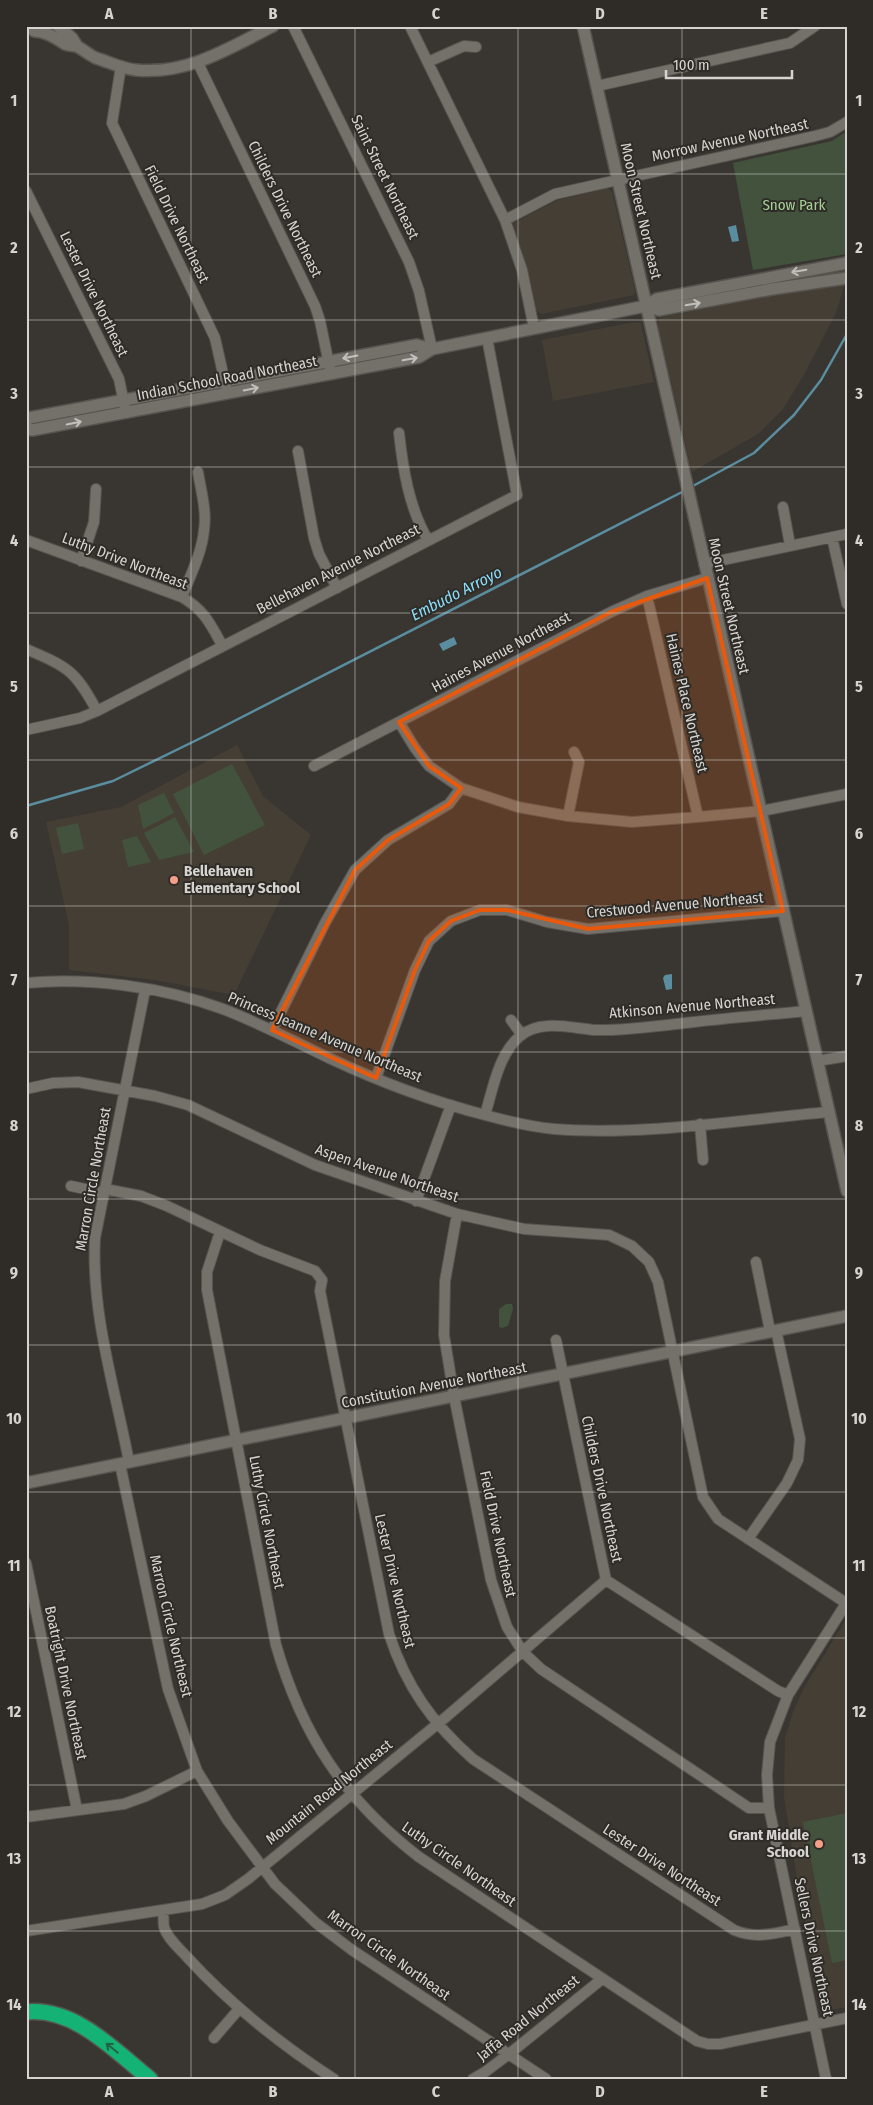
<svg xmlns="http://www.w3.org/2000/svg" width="873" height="2105" viewBox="0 0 873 2105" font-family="'Fira Sans Condensed',sans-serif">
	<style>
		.built { fill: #453e34 }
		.green { fill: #42523c }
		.water { fill: #5a8d9f }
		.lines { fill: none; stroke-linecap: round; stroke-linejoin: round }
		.stream { stroke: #5a8d9f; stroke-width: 2.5 }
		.minor-casing { stroke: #575450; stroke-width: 12 }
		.tertiary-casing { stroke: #575450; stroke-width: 14 }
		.motorway-casing { stroke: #575450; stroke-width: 18 }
		.minor { stroke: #74716b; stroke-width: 10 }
		.tertiary { stroke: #74716b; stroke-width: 11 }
		.motorway { stroke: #14b274; stroke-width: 15 }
		.oneway { stroke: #c2c0bd }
		.oneway2 { stroke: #246246 }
		.marked { fill: #e8590c; fill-opacity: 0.2; stroke: #e8590c; stroke-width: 4; stroke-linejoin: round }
		.grid { fill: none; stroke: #d6d4d1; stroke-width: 1; stroke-opacity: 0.55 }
		.poi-dot { fill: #f49e8a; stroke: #2f2c27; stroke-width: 2 }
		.labels { text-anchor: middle; stroke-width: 4; stroke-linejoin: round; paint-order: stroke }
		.street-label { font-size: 15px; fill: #d6d4d1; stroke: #2f2c27 }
		.park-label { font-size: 15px; fill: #a5d197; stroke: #2f2c27 }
		.poi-label { font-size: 15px; font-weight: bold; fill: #d6d4d1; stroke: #2f2c27; text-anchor: start }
		.water-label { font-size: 16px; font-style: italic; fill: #89ddfb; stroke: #2f2c27 }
		.neatline { fill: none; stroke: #d6d4d1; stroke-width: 2 }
		.grid-label { font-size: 16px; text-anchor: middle; font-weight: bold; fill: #d6d4d1 }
	</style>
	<rect width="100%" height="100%" fill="#393631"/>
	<path class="built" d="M 608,188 L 612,192 L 635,290 L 634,295 L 541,314 L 533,307 L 531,284 L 513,227 L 514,223 L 558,200 Z
		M 845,283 L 836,313 L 805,373 L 783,409 L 758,434 L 692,472 L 658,325 L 659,318 L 763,297 Z
		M 635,322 L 641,323 L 642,329 L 654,382 L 553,401 L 542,340 Z
		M 237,745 L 263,796 L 311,835 L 234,995 L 155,980 L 69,970 L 69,925 L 46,822 L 121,807 Z
		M 847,1618 L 847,2007 L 824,2011 L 799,1891 L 784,1797 L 785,1738 L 793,1712 L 804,1688 Z"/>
	<path class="green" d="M 847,131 L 847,254 L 753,270 L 733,163 L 832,141 Z
		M 232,764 L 265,825 L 204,855 L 173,794 Z
		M 164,793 L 174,813 L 143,829 L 138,805 Z
		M 175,817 L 194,852 L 159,860 L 144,833 Z
		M 78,823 L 84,849 L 62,854 L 56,828 Z
		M 137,836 L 151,862 L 128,867 L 122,840 Z
		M 506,1304 L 512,1304 L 513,1309 L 508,1326 L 502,1328 L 499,1327 L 499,1309 Z
		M 847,1813 L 847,1960 L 832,1963 L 803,1822 Z"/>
	<path class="water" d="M 736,225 L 739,241 L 732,242 L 728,227 Z
		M 454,637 L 457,644 L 443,651 L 439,644 Z
		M 672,974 L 672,989 L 666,990 L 663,978 L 665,975 Z"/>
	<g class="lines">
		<path class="stream" d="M 691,487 L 754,453 L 794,415 L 821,380 L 847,334
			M 26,806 L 113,781 L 205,736 L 684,491"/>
		<g class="minor-casing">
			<path id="minor" d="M 293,26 L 409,262 L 419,291 L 432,349
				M 410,26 L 505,220 L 522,270 L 534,328
				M 428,62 L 464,46 L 476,47
				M 198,63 L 315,306 L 320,321 L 330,369
				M 121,66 L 112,123 L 215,338 L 226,387
				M 597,86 L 790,43 L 815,26
				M 26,191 L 119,379 L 126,413
				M 505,220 L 555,194 L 815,136 L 830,132 L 847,122
				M 399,433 C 403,469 409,508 428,540
				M 298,451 L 314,538 L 319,554 L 337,588
				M 783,507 L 790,545
				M 832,537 L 847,604
				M 26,540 L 182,597 C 204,610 210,623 222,645
				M 81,561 L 94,522 L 96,489
				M 704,564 L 847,534
				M 647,596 L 698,817
				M 182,597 C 190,576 202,553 204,530 C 207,511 201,491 198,472
				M 26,649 C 68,667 75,670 97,711
				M 399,722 L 415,748 L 429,766 L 461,788 L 518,807 L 568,816 L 632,822 L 698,817 L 761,811 L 847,794
				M 26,730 L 80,718 L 97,711 L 517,495 L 487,338
				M 314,766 L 611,612 L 647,596 L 707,578
				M 568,816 L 579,762 L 574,752
				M 26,983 C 89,977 163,987 223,1009 C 259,1023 294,1041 329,1058 C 378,1081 431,1101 485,1115 C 507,1121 531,1127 554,1129 C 641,1136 740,1120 828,1112
				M 511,1020 L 522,1035
				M 272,1030 L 325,923 L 355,870 L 388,840 L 449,804 L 461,788
				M 817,1061 L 847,1056
				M 376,1078 L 415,970 L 429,941 L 451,921 L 480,910 L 507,910 L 547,922 L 588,929 L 783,911
				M 26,1089 L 53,1083 L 78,1082 L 155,1096 L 188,1105 L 315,1165 L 457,1214 L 524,1229 L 609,1235 L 632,1246 L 649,1262 L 658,1282 L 703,1497 L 718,1519 L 846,1603
				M 485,1115 C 493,1089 498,1055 520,1036 C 540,1019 571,1028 594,1030 C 624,1031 655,1026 685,1023 C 725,1018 766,1015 806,1011
				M 700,1124 L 703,1160
				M 71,1186 L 104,1193
				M 105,1189 L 141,1196 L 167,1206 L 260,1250 L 315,1271 L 322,1280 L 320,1291 L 389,1634 C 406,1686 432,1723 473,1759 L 734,1930 C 755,1939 773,1934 795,1929
				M 416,1201 L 451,1105
				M 457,1214 L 445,1281 L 444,1335 L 454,1396 L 491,1580 L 507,1627 L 523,1652 L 541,1669 L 749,1808 L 769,1808
				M 220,1232 L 207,1272 L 207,1290 L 276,1645 C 302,1735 344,1799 419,1857 L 697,2041 L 708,2044 L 720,2044 L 847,2018
				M 756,1262 L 770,1331
				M 556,1340 L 606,1580 L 778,1691 L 788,1695
				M 129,1462 C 115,1388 91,1314 95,1238 L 145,990
				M 120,1464 L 168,1689 L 197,1771 L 228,1821 L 275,1884 L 316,1923 L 352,1950 L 546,2079
				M 748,1539 L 787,1483 L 798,1460 L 800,1439 L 776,1330
				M 26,1563 L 77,1810
				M 26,1817 L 124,1804 L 146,1796 L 197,1771
				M 163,1911 C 164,1916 163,1922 164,1927 C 167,1938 180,1949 187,1957 C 231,2005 280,2044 334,2079
				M 26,1931 L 202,1904 L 225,1895 L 248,1879 L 446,1717 L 606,1580
				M 214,2038 L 239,2009
				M 473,2079 L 485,2072 L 509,2054 L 602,1979
				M 826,2079 L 769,1808 L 767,1775 L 770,1742 L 788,1695 L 847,1602"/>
		</g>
		<g class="tertiary-casing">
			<path id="tertiary" d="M 58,26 L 72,38 L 77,46
				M 583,26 L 847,1191
				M 34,31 C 47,32 54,37 65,44 C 69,46 72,45 76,46 C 83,49 89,55 96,58 C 109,62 123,69 136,70 C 188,75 229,48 273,26
				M 646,306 L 659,310 L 772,289 L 847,278
				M 26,421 L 29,418 L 417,345 L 432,349
				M 26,428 L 32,430 L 419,357 L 432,349 L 646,306 L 657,299 L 847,263
				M 26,1483 L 847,1316"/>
		</g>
		<g class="motorway-casing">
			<path id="motorway" d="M 26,2012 C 75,2007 115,2051 150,2079"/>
		</g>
		<use href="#minor" class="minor"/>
		<use href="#tertiary" class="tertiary"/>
		<use href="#motorway" class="motorway"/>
	</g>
	<defs><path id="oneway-shaft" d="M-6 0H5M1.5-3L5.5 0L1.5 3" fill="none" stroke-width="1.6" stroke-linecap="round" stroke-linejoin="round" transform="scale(1.25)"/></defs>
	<g class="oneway">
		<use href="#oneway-shaft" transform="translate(799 271) rotate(170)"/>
		<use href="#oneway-shaft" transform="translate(693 304) rotate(-10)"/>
		<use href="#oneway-shaft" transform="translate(350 357) rotate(169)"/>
		<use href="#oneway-shaft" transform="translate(410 359) rotate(-10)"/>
		<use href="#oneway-shaft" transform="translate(251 389) rotate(-11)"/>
		<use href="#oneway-shaft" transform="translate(74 423) rotate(-11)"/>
	</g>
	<use class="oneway2" href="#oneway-shaft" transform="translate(112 2048) rotate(-141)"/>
	<path class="marked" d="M 707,578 L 783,911 L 588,929 L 507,910 L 480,910 L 451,921 L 429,941 L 415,970 L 376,1078 L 272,1030 L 355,870 L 388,840 L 449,804 L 461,788 L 429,766 L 399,722 L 611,612 Z"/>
	<path class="grid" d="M 191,26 L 191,2079M 355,26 L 355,2079M 518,26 L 518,2079M 682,26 L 682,2079M 26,174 L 847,174M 26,320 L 847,320M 26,467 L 847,467M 26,613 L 847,613M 26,760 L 847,760M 26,906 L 847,906M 26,1052 L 847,1052M 26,1199 L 847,1199M 26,1345 L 847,1345M 26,1492 L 847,1492M 26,1638 L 847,1638M 26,1785 L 847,1785M 26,1931 L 847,1931"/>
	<g class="poi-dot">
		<circle cx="174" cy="880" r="5"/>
		<circle cx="819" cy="1844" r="5"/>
	</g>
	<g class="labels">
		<g class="street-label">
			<text transform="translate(730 140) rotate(-12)" y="5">Morrow Avenue Northeast</text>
			<text transform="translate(385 177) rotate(64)" y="5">Saint Street Northeast</text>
			<text transform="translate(285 209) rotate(64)" y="5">Childers Drive Northeast</text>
			<text transform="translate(641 211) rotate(77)" y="5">Moon Street Northeast</text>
			<text transform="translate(177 224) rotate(64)" y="5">Field Drive Northeast</text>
			<text transform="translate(94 294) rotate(64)" y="5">Lester Drive Northeast</text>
			<text transform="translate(227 378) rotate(-11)" y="5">Indian School Road Northeast</text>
			<text transform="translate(125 561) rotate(21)" y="5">Luthy Drive Northeast</text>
			<text transform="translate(338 569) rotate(-27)" y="5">Bellehaven Avenue Northeast</text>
			<text transform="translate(729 606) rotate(77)" y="5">Moon Street Northeast</text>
			<text transform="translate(501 652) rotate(-28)" y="5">Haines Avenue Northeast</text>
			<text transform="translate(687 703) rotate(77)" y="5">Haines Place Northeast</text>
			<text transform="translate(675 905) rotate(-5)" y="5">Crestwood Avenue Northeast</text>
			<text transform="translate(692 1006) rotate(-5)" y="5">Atkinson Avenue Northeast</text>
			<text transform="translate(325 1037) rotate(23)" y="5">Princess Jeanne Avenue Northeast</text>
			<text transform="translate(387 1173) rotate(19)" y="5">Aspen Avenue Northeast</text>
			<text transform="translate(93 1179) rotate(-80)" y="5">Marron Circle Northeast</text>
			<text transform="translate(434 1385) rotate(-11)" y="5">Constitution Avenue Northeast</text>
			<text transform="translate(602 1489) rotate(78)" y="5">Childers Drive Northeast</text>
			<text transform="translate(267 1522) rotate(79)" y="5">Luthy Circle Northeast</text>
			<text transform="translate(498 1534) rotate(78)" y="5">Field Drive Northeast</text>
			<text transform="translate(395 1581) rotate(77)" y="5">Lester Drive Northeast</text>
			<text transform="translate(171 1626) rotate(77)" y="5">Marron Circle Northeast</text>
			<text transform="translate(66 1683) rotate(78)" y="5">Boatright Drive Northeast</text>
			<text transform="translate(329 1792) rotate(-39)" y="5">Mountain Road Northeast</text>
			<text transform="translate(459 1864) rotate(35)" y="5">Luthy Circle Northeast</text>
			<text transform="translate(662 1865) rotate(33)" y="5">Lester Drive Northeast</text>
			<text transform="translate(814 1947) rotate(78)" y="5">Sellers Drive Northeast</text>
			<text transform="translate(389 1955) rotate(35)" y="5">Marron Circle Northeast</text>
			<text transform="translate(528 2018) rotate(-39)" y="5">Jaffa Road Northeast</text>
		</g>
		<g class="park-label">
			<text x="794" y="210">Snow Park</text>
		</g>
		<g class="poi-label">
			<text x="184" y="876">Bellehaven<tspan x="184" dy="17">Elementary School</tspan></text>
			<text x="809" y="1840" text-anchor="end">Grant Middle<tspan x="809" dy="17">School</tspan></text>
		</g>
		<g class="water-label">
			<text transform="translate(456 593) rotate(-27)" y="6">Embudo Arroyo</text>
		</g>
	</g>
	<rect width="873" height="2105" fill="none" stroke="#2f2c27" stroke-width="55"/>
	<path d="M666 70v8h126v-8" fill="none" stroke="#d6d4d1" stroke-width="2.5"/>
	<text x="673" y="70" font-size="15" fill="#d6d4d1" stroke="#2f2c27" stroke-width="4" paint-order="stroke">100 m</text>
	<rect x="28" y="28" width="818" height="2050" class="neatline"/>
	<g class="grid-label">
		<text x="109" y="19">A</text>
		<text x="273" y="19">B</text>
		<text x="436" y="19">C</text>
		<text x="600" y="19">D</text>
		<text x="764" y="19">E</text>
		<text x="14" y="106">1</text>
		<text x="859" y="106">1</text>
		<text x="14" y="253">2</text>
		<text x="859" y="253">2</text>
		<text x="14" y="399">3</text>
		<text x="859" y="399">3</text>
		<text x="14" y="546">4</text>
		<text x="859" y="546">4</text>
		<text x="14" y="692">5</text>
		<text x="859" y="692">5</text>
		<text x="14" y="839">6</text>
		<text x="859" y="839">6</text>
		<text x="14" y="985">7</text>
		<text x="859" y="985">7</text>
		<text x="14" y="1131">8</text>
		<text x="859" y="1131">8</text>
		<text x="14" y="1278">9</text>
		<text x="859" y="1278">9</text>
		<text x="14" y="1424">10</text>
		<text x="859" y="1424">10</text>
		<text x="14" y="1571">11</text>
		<text x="859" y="1571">11</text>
		<text x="14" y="1717">12</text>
		<text x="859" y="1717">12</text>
		<text x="14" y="1864">13</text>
		<text x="859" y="1864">13</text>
		<text x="14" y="2010">14</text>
		<text x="859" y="2010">14</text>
		<text x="109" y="2097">A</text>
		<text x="273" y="2097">B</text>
		<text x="436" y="2097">C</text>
		<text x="600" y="2097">D</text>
		<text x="764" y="2097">E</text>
	</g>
</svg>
